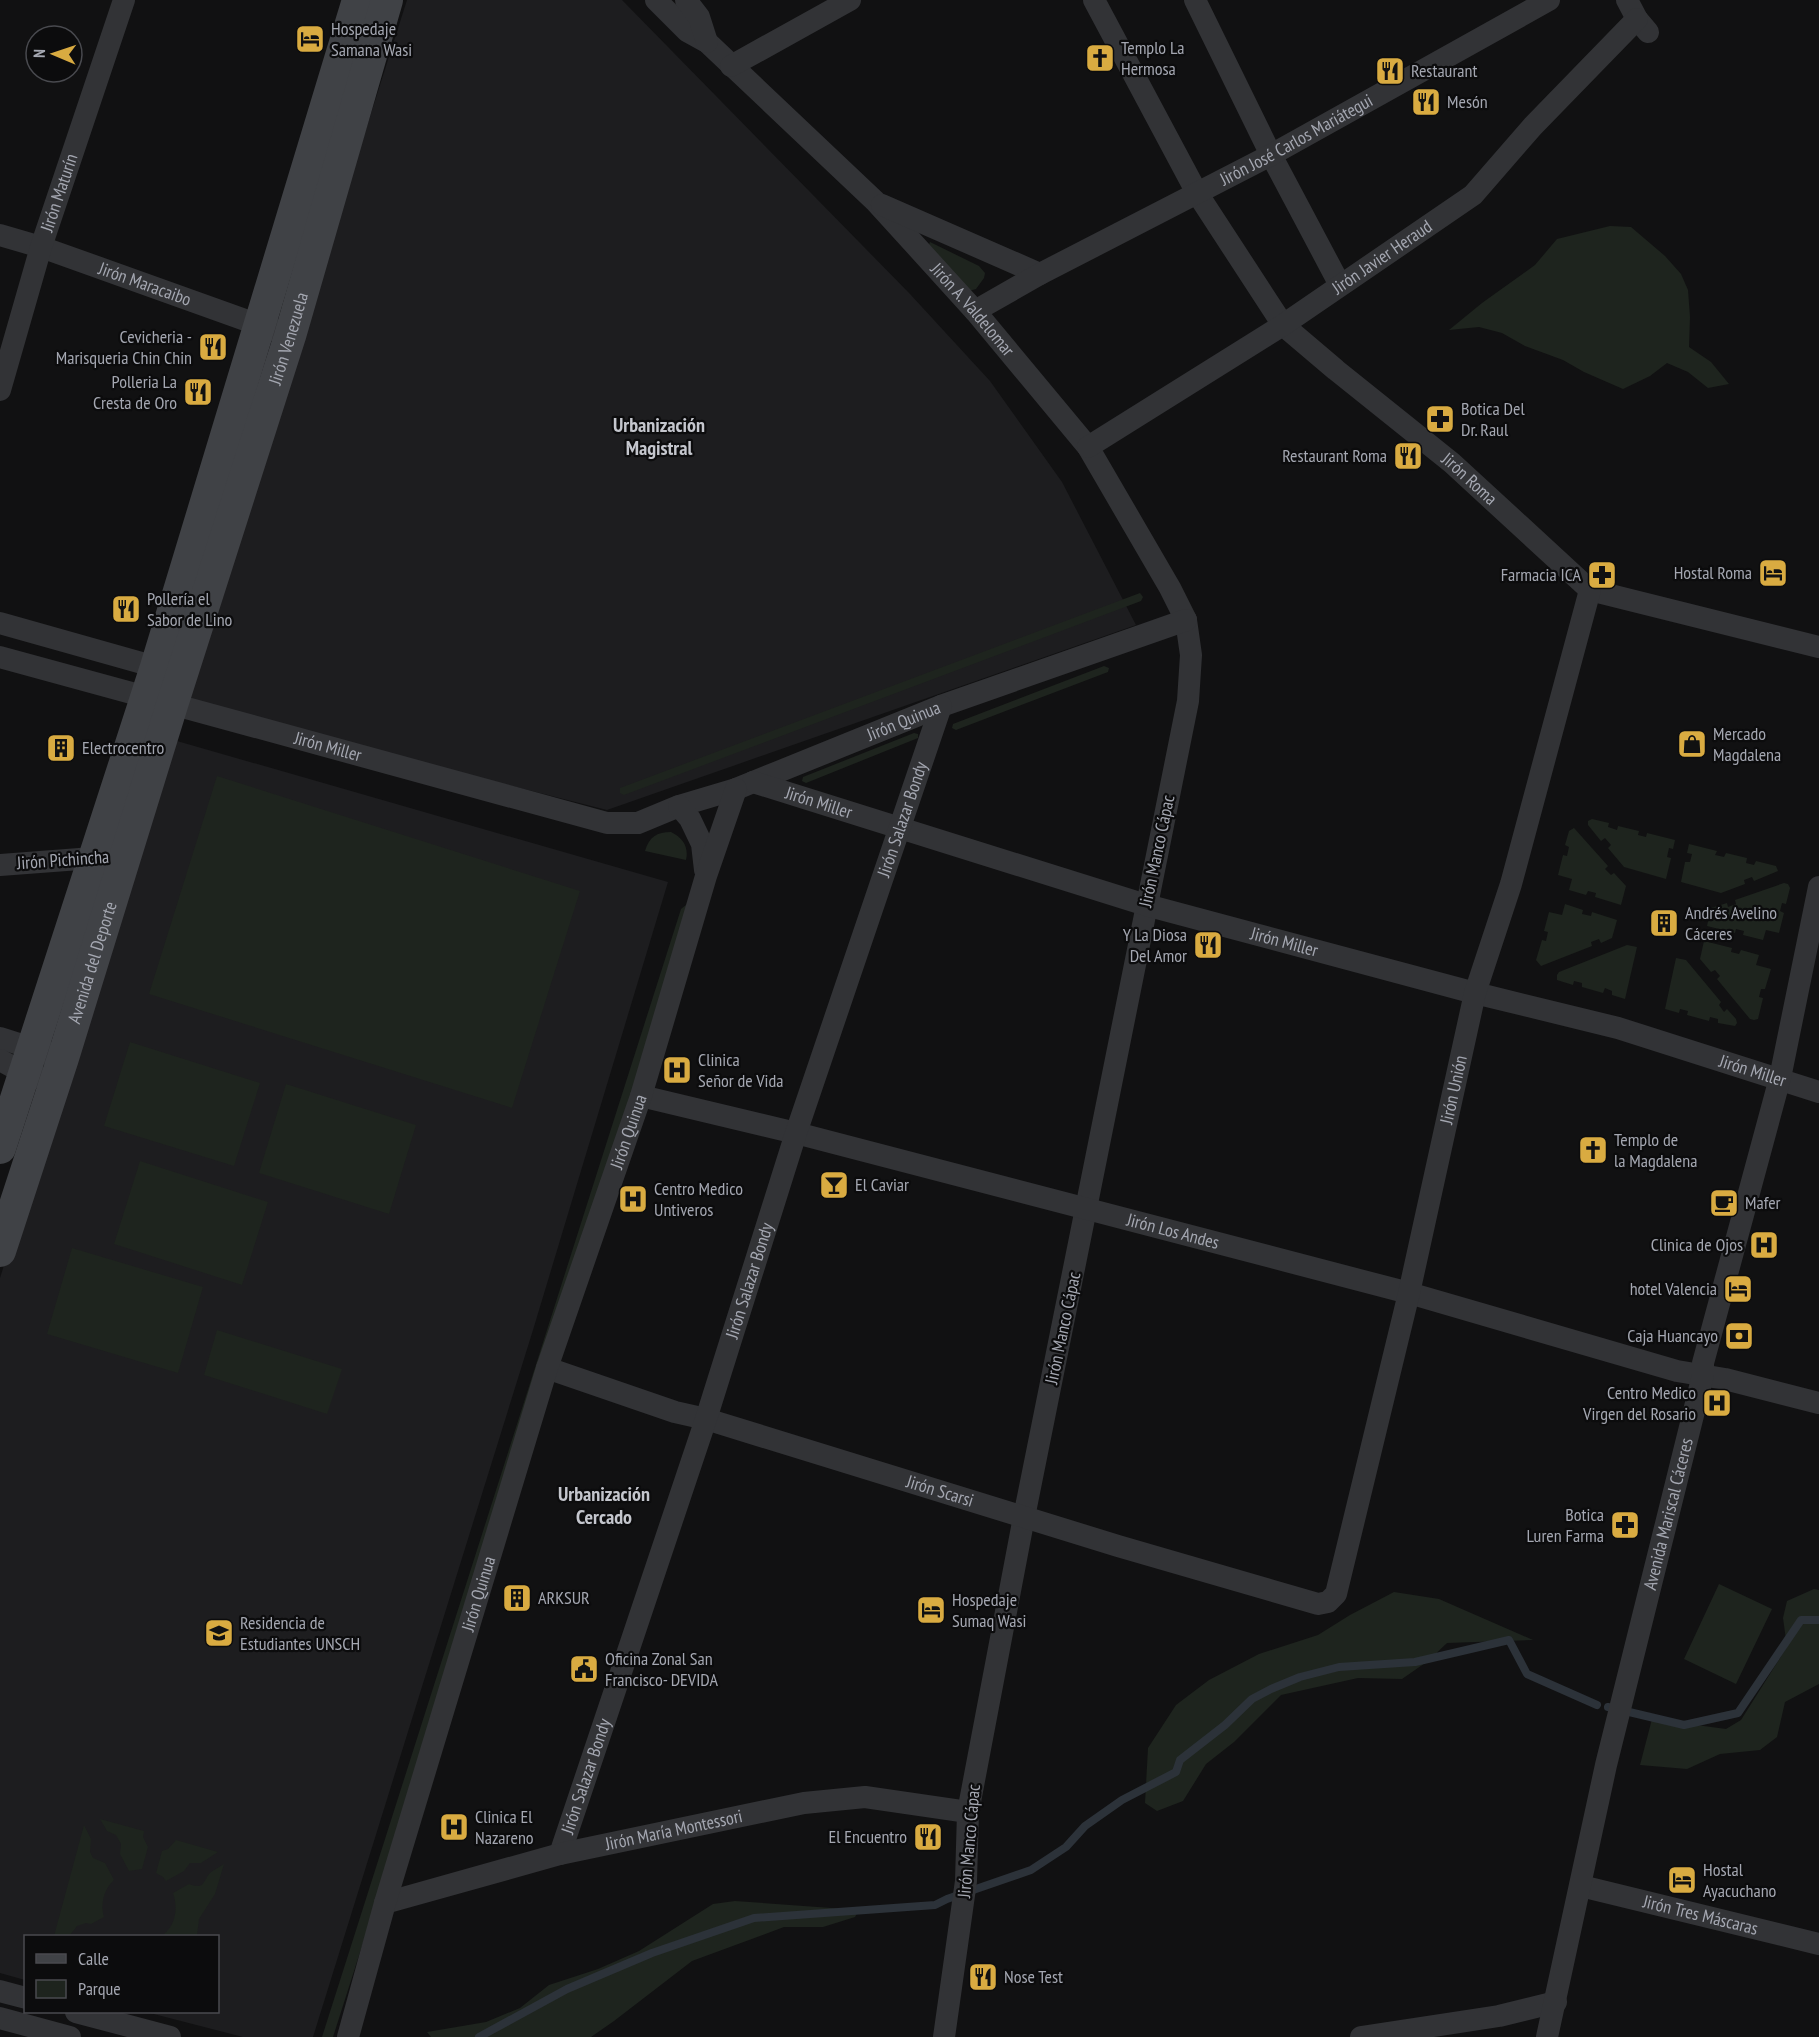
<svg xmlns="http://www.w3.org/2000/svg" width="1819" height="2037" viewBox="0 0 1819 2037" font-family="'PT Sans Narrow',sans-serif">
	<style>
		.built { fill: #1d1d1f }
		.green { fill: #1e241e }
		.lines { fill: none; stroke-linecap: round; stroke-linejoin: round }
		.stream { stroke: #2c3239; stroke-width: 8 }
		.street { stroke: #323336; stroke-width: 22 }
		.secondary { stroke: #404246; stroke-width: 32 }
		.labels { text-anchor: middle; stroke-width: 4.5; stroke-linejoin: round; paint-order: stroke }
		.poi-label { font-size: 18px; fill: #a4a7b1; stroke: #0c0c0d; text-anchor: start }
		.street-label { font-size: 18px; fill: #a4a7b1; stroke: #0c0c0d }
		.neighbourhood-label { font-size: 20px; font-weight: bold; fill: #c4c6cd; stroke: #0c0c0d }
	</style>
	<rect width="100%" height="100%" fill="#111112"/>
	<path class="built" d="M 407,0 L 622,0 L 910,294 L 990,381 L 1062,482 L 1136,625 L 607,810 L 184,703 Z
		M 170,739 L 668,882 L 533,1330 L 313,2037 L 243,2037 L 146,2012 L 218,2012 L 218,1936 L 26,1936 L 25,1980 L 0,1973 L 0,1278 Z"/>
	<path class="green" d="M 1610,226 L 1631,227 L 1665,256 L 1681,274 L 1688,290 L 1690,317 L 1689,347 L 1711,362 L 1729,384 L 1708,388 L 1688,372 L 1667,363 L 1650,376 L 1623,389 L 1584,372 L 1563,360 L 1525,346 L 1502,333 L 1479,327 L 1449,330 L 1482,303 L 1535,265 L 1557,239 Z
		M 930,242 L 979,266 L 985,273 L 984,278 L 976,289 L 969,291 L 929,245 Z
		M 1140,593 L 1143,597 L 1141,601 L 624,795 L 620,793 L 620,788 Z
		M 1104,666 L 1109,668 L 1108,672 L 956,730 L 952,728 L 953,724 Z
		M 914,733 L 918,734 L 918,738 L 806,783 L 802,781 L 803,777 Z
		M 217,776 L 580,891 L 512,1108 L 149,994 Z
		M 1592,819 L 1609,823 L 1608,827 L 1617,830 L 1618,826 L 1639,831 L 1638,835 L 1646,837 L 1647,833 L 1675,840 L 1673,849 L 1669,848 L 1667,857 L 1671,858 L 1666,879 L 1624,867 L 1608,848 L 1611,845 L 1605,838 L 1601,841 L 1588,825 L 1588,821 Z
		M 1574,828 L 1608,866 L 1605,869 L 1611,875 L 1614,873 L 1626,886 L 1621,905 L 1595,897 L 1596,893 L 1588,891 L 1586,895 L 1569,890 L 1572,879 L 1558,875 L 1563,855 L 1567,856 L 1569,847 L 1565,845 L 1569,831 Z
		M 671,832 C 683,838 689,847 686,860 L 645,851 C 649,837 657,832 671,832 Z
		M 1689,844 L 1717,851 L 1715,855 L 1724,857 L 1726,853 L 1747,858 L 1746,863 L 1754,865 L 1756,861 L 1776,866 L 1778,871 L 1754,881 L 1752,877 L 1744,880 L 1745,884 L 1721,893 L 1681,882 L 1685,862 L 1690,862 L 1692,854 L 1687,853 Z
		M 1784,883 L 1788,884 L 1790,888 L 1786,904 L 1782,903 L 1780,911 L 1784,913 L 1779,933 L 1766,930 L 1763,940 L 1743,935 L 1744,931 L 1736,929 L 1735,933 L 1707,926 L 1711,908 L 1727,903 L 1728,907 L 1736,904 L 1735,900 Z
		M 1565,904 L 1583,910 L 1582,914 L 1591,916 L 1592,912 L 1617,920 L 1612,938 L 1601,943 L 1599,939 L 1591,942 L 1592,946 L 1541,966 L 1536,960 L 1542,940 L 1546,941 L 1548,932 L 1544,931 L 1549,912 L 1562,915 Z
		M 686,905 L 692,910 L 333,2037 L 322,2037 L 681,909 Z
		M 1704,941 L 1732,948 L 1731,952 L 1739,954 L 1741,950 L 1759,955 L 1756,965 L 1771,969 L 1765,989 L 1761,989 L 1759,997 L 1763,998 L 1758,1019 L 1754,1020 L 1750,1019 L 1717,979 L 1720,976 L 1715,970 L 1711,972 L 1700,959 Z
		M 1627,945 L 1637,947 L 1625,999 L 1612,995 L 1612,991 L 1605,988 L 1603,993 L 1582,987 L 1582,983 L 1574,981 L 1573,985 L 1557,980 L 1557,975 L 1559,972 Z
		M 1676,958 L 1686,960 L 1721,1002 L 1719,1005 L 1724,1012 L 1727,1009 L 1736,1019 L 1737,1023 L 1735,1026 L 1718,1023 L 1718,1019 L 1710,1017 L 1709,1021 L 1687,1015 L 1688,1011 L 1680,1009 L 1679,1013 L 1665,1009 Z
		M 130,1042 L 260,1083 L 234,1166 L 104,1126 Z
		M 286,1084 L 416,1125 L 389,1214 L 259,1173 Z
		M 140,1161 L 268,1202 L 242,1285 L 114,1244 Z
		M 72,1248 L 203,1287 L 178,1373 L 47,1334 Z
		M 217,1330 L 342,1369 L 327,1414 L 204,1375 Z
		M 1719,1584 L 1772,1609 L 1736,1684 L 1684,1659 Z
		M 1814,1589 L 1819,1590 L 1819,1684 L 1785,1702 L 1777,1737 L 1760,1750 L 1720,1754 L 1687,1769 L 1640,1765 L 1652,1719 L 1726,1729 L 1741,1720 L 1787,1647 L 1783,1618 L 1787,1601 Z
		M 1394,1592 L 1439,1599 L 1533,1640 L 1447,1643 L 1428,1661 L 1402,1679 L 1358,1678 L 1281,1695 L 1234,1742 L 1206,1764 L 1183,1801 L 1157,1811 L 1145,1803 L 1148,1748 L 1176,1705 L 1209,1680 L 1259,1654 L 1318,1635 L 1350,1615 Z
		M 100,1819 L 144,1831 L 143,1837 L 148,1847 L 142,1869 L 129,1871 L 120,1854 L 121,1844 L 116,1835 L 107,1831 Z
		M 84,1825 L 91,1839 L 90,1852 L 93,1858 L 105,1863 L 114,1880 C 104,1889 100,1904 104,1917 L 91,1924 L 86,1923 L 77,1926 C 68,1938 69,1937 54,1936 Z
		M 176,1840 L 218,1852 L 201,1863 L 190,1863 L 184,1871 L 166,1881 L 163,1877 L 156,1873 L 162,1851 L 168,1849 Z
		M 224,1864 L 215,1894 L 199,1919 L 197,1936 L 165,1936 L 164,1934 C 176,1924 178,1907 173,1893 L 189,1884 C 206,1891 203,1879 211,1872 C 215,1869 220,1867 224,1864 Z
		M 735,1901 L 859,1910 L 855,1917 L 823,1927 L 784,1927 L 692,1961 L 614,2021 L 591,2037 L 431,2037 L 427,2032 L 486,2022 L 520,2008 L 549,1985 L 598,1969 L 639,1951 L 713,1904 Z"/>
	<g class="lines">
		<path class="stream" d="M 1608,1707 L 1684,1725 L 1738,1713 L 1801,1620 L 1819,1620
			M 479,2037 L 567,1989 L 652,1953 L 754,1918 L 935,1905 L 947,1899 L 1031,1870 L 1066,1847 L 1085,1826 L 1122,1800 L 1176,1772 L 1180,1760 L 1225,1725 L 1252,1699 L 1271,1689 L 1300,1677 L 1339,1667 L 1415,1662 L 1509,1640 L 1527,1674 L 1597,1705"/>
		<g class="street">
			<path id="s1" d="M 656,0 L 687,31 L 707,42 L 876,202 L 975,311 L 1088,447 L 1170,588 L 1186,620 L 1191,655 L 1188,701 L 1024,1517 L 968,1812 L 966,1881 L 944,2037"/>
			<path d="M 686,0 L 699,17 L 707,42"/>
			<path id="s2" d="M 1094,0 L 1197,193 L 1283,325 L 1336,370 L 1452,463 L 1590,590 L 1819,647"/>
			<path d="M 1195,0 L 1271,155 L 1340,285"/>
			<path d="M 1627,0 L 1637,19 L 1648,32"/>
			<path d="M 731,66 L 850,0"/>
			<path d="M 882,205 L 1040,274"/>
			<path id="s3" d="M 0,235 L 41,247 L 290,336"/>
			<path id="s4" d="M 975,311 L 1040,274 L 1271,155 L 1549,0"/>
			<path id="s5" d="M 0,390 L 41,247 L 124,0"/>
			<path id="s6" d="M 1088,447 L 1283,325 L 1473,195 L 1533,126 L 1637,19"/>
			<path d="M 0,623 L 156,667"/>
			<path id="s7" d="M 0,657 L 607,823 L 638,823 L 679,806 L 736,789 L 941,706 L 1186,620"/>
			<path id="s8" d="M 753,782 L 1146,905 L 1475,993 L 1618,1028 L 1819,1092"/>
			<path d="M 679,806 L 690,819 L 702,844 L 705,870"/>
			<path d="M 0,865 L 106,857"/>
			<path d="M 0,1038 L 47,1053"/>
			<path d="M 0,1060 L 24,1073 L 37,1077"/>
			<path id="s9" d="M 641,1096 L 796,1133 L 1409,1293 L 1677,1371 L 1725,1379 L 1819,1403"/>
			<path id="s10" d="M 547,1368 L 675,1412 L 706,1419 L 1118,1546 L 1318,1604 L 1328,1602 L 1336,1594 L 1409,1293 L 1475,993 L 1511,884 L 1590,590"/>
			<path id="s11" d="M 560,1854 L 706,1419 L 796,1133 L 941,706"/>
			<path id="s12" d="M 1581,1886 L 1819,1944"/>
			<path id="s13" d="M 385,1903 L 560,1854 L 804,1803 L 865,1797 L 968,1812"/>
			<path d="M 0,1991 L 26,1998"/>
			<path d="M 76,2012 L 170,2037"/>
			<path d="M 0,2018 L 70,2037"/>
			<path id="s14" d="M 348,2037 L 385,1903 L 547,1368 L 641,1096 L 706,876 L 736,789"/>
			<path d="M 1361,2037 L 1499,2016 L 1556,2002"/>
			<path id="s15" d="M 1547,2037 L 1606,1765 L 1703,1375 L 1703,1363 L 1780,1078 L 1819,887"/>
		</g>
		<g class="secondary">
			<path d="M 0,1148 L 156,667 L 358,0"/>
			<path id="s16" d="M 0,1251 L 63,1058 L 172,705 L 290,336 L 387,0"/>
		</g>
	</g>
	<defs>
		<g id="hotel-square" transform="scale(1.5)"><rect x="-9" y="-9" width="18" height="18" rx="4" fill="#d9ab41" stroke="#0c0c0d"/><path d="M-6-4.5h1.5V1H6V5H4.5V3h-9V5H-6ZM-4 0a1.8 1.8 0 1 1 3.6 0ZM.5 0V-2.5h3Q6-2.5 6 0Z" fill="#111"/></g>
		<g id="church-square" transform="scale(1.5)"><rect x="-9" y="-9" width="18" height="18" rx="4" fill="#d9ab41" stroke="#0c0c0d"/><path d="M-1.2-6h2.4v3.5h3.3v2.4h-3.3V6h-2.4V-.1h-3.3v-2.4h3.3Z" fill="#111"/></g>
		<g id="restaurant-square" transform="scale(1.5)"><rect x="-9" y="-9" width="18" height="18" rx="4" fill="#d9ab41" stroke="#0c0c0d"/><path d="M-5-6h1v4h1v-4h1v4h1v-4h1v5L-1.5 .5V6h-2V.5L-5-1ZM5-6V6H3V1.5H1.5Q1.5-4 5-6Z" fill="#111"/></g>
		<g id="pharmacy-square" transform="scale(1.5)"><rect x="-9" y="-9" width="18" height="18" rx="4" fill="#d9ab41" stroke="#0c0c0d"/><path d="M-2-6h4v4h4v4h-4v4h-4v-4h-4v-4h4Z" fill="#111"/></g>
		<g id="shop-square" transform="scale(1.5)"><rect x="-9" y="-9" width="18" height="18" rx="4" fill="#d9ab41" stroke="#0c0c0d"/><path d="M-5-2.5h2.3a2.7 3.5 0 0 1 5.4 0H5L5.5 6h-11ZM-1.5-2.5h3a1.5 2.3 0 0 0-3 0Z" fill="#111"/></g>
		<g id="building-square" transform="scale(1.5)"><rect x="-9" y="-9" width="18" height="18" rx="4" fill="#d9ab41" stroke="#0c0c0d"/><path d="M-4-6H4V6H1V3H-1V6H-4ZM-2.5-4.3h1.7v1.8h-1.7ZM.8-4.3h1.7v1.8H.8ZM-2.5-1h1.7V.8h-1.7ZM.8-1h1.7V.8H.8Z" fill="#111"/></g>
		<g id="hospital-square" transform="scale(1.5)"><rect x="-9" y="-9" width="18" height="18" rx="4" fill="#d9ab41" stroke="#0c0c0d"/><path d="M-5-5h3v3.5h4V-5h3V5h-3V1.5h-4V5h-3Z" fill="#111"/></g>
		<g id="bar-square" transform="scale(1.5)"><rect x="-9" y="-9" width="18" height="18" rx="4" fill="#d9ab41" stroke="#0c0c0d"/><path d="M-6-5H6L.8 .8V4.5H3.5V6h-7V4.5H-.8V.8Z" fill="#111"/></g>
		<g id="cafe-square" transform="scale(1.5)"><rect x="-9" y="-9" width="18" height="18" rx="4" fill="#d9ab41" stroke="#0c0c0d"/><path d="M-5.5-4.5H6V0H3Q3 3.5 0 3.5H-2.5Q-5.5 3.5-5.5 0ZM3-3.2v2h1.7v-2ZM-6 4.5H4V6H-6Z" fill="#111"/></g>
		<g id="bank-square" transform="scale(1.5)"><rect x="-9" y="-9" width="18" height="18" rx="4" fill="#d9ab41" stroke="#0c0c0d"/><path d="M-6-4H6V4H-6ZM0-2.3a2.3 2.3 0 1 0 0 4.6a2.3 2.3 0 1 0 0-4.6Z" fill="#111"/></g>
		<g id="university-square" transform="scale(1.5)"><rect x="-9" y="-9" width="18" height="18" rx="4" fill="#d9ab41" stroke="#0c0c0d"/><path d="M0-5L7-2L0 1L-7-2ZM-4 1L0 2.5L4 1V4Q0 6-4 4Z" fill="#111"/></g>
		<g id="civic-square" transform="scale(1.5)"><rect x="-9" y="-9" width="18" height="18" rx="4" fill="#d9ab41" stroke="#0c0c0d"/><path d="M-.6-6.5H3V-4.5H.6V-3L4-1V1h2V6H-6V1h2V-1L-.6-3ZM-1.2 2.5V6h2.4V2.5Z" fill="#111"/></g>
	</defs>
	<g fill-rule="evenodd">
		<use href="#hotel-square" x="310" y="39"/>
		<use href="#church-square" x="1100" y="58"/>
		<use href="#restaurant-square" x="1390" y="71"/>
		<use href="#restaurant-square" x="1426" y="102"/>
		<use href="#restaurant-square" x="213" y="347"/>
		<use href="#restaurant-square" x="198" y="392"/>
		<use href="#pharmacy-square" x="1440" y="419"/>
		<use href="#restaurant-square" x="1408" y="456"/>
		<use href="#hotel-square" x="1773" y="573"/>
		<use href="#pharmacy-square" x="1602" y="575"/>
		<use href="#restaurant-square" x="126" y="609"/>
		<use href="#shop-square" x="1692" y="744"/>
		<use href="#building-square" x="61" y="748"/>
		<use href="#building-square" x="1664" y="923"/>
		<use href="#restaurant-square" x="1208" y="945"/>
		<use href="#hospital-square" x="677" y="1070"/>
		<use href="#church-square" x="1593" y="1150"/>
		<use href="#bar-square" x="834" y="1185"/>
		<use href="#hospital-square" x="633" y="1199"/>
		<use href="#cafe-square" x="1724" y="1203"/>
		<use href="#hospital-square" x="1764" y="1245"/>
		<use href="#hotel-square" x="1738" y="1289"/>
		<use href="#bank-square" x="1739" y="1336"/>
		<use href="#hospital-square" x="1717" y="1403"/>
		<use href="#pharmacy-square" x="1625" y="1525"/>
		<use href="#building-square" x="517" y="1598"/>
		<use href="#hotel-square" x="931" y="1610"/>
		<use href="#university-square" x="219" y="1633"/>
		<use href="#civic-square" x="584" y="1669"/>
		<use href="#hospital-square" x="454" y="1827"/>
		<use href="#restaurant-square" x="928" y="1837"/>
		<use href="#hotel-square" x="1682" y="1880"/>
		<use href="#restaurant-square" x="983" y="1977"/>
	</g>
	<g class="labels">
		<g class="poi-label">
			<text x="331" y="35">Hospedaje<tspan x="331" dy="21">Samana Wasi</tspan></text>
			<text x="1121" y="54">Templo La<tspan x="1121" dy="21">Hermosa</tspan></text>
			<text x="1411" y="77">Restaurant</text>
			<text x="1447" y="108">Mesón</text>
			<text x="192" y="343" text-anchor="end">Cevicheria -<tspan x="192" dy="21">Marisqueria Chin Chin</tspan></text>
			<text x="177" y="388" text-anchor="end">Polleria La<tspan x="177" dy="21">Cresta de Oro</tspan></text>
			<text x="1461" y="415">Botica Del<tspan x="1461" dy="21">Dr. Raul</tspan></text>
			<text x="1387" y="462" text-anchor="end">Restaurant Roma</text>
			<text x="1752" y="579" text-anchor="end">Hostal Roma</text>
			<text x="1581" y="581" text-anchor="end">Farmacia ICA</text>
			<text x="147" y="605">Pollería el<tspan x="147" dy="21">Sabor de Lino</tspan></text>
			<text x="1713" y="740">Mercado<tspan x="1713" dy="21">Magdalena</tspan></text>
			<text x="82" y="754">Electrocentro</text>
			<text x="1685" y="919">Andrés Avelino<tspan x="1685" dy="21">Cáceres</tspan></text>
			<text x="1187" y="941" text-anchor="end">Y La Diosa<tspan x="1187" dy="21">Del Amor</tspan></text>
			<text x="698" y="1066">Clinica<tspan x="698" dy="21">Señor de Vida</tspan></text>
			<text x="1614" y="1146">Templo de<tspan x="1614" dy="21">la Magdalena</tspan></text>
			<text x="855" y="1191">El Caviar</text>
			<text x="654" y="1195">Centro Medico<tspan x="654" dy="21">Untiveros</tspan></text>
			<text x="1745" y="1209">Mafer</text>
			<text x="1743" y="1251" text-anchor="end">Clinica de Ojos</text>
			<text x="1717" y="1295" text-anchor="end">hotel Valencia</text>
			<text x="1718" y="1342" text-anchor="end">Caja Huancayo</text>
			<text x="1696" y="1399" text-anchor="end">Centro Medico<tspan x="1696" dy="21">Virgen del Rosario</tspan></text>
			<text x="1604" y="1521" text-anchor="end">Botica<tspan x="1604" dy="21">Luren Farma</tspan></text>
			<text x="538" y="1604">ARKSUR</text>
			<text x="952" y="1606">Hospedaje<tspan x="952" dy="21">Sumaq Wasi</tspan></text>
			<text x="240" y="1629">Residencia de<tspan x="240" dy="21">Estudiantes UNSCH</tspan></text>
			<text x="605" y="1665">Oficina Zonal San<tspan x="605" dy="21">Francisco- DEVIDA</tspan></text>
			<text x="475" y="1823">Clinica El<tspan x="475" dy="21">Nazareno</tspan></text>
			<text x="907" y="1843" text-anchor="end">El Encuentro</text>
			<text x="1703" y="1876">Hostal<tspan x="1703" dy="21">Ayacuchano</tspan></text>
			<text x="1004" y="1983">Nose Test</text>
		</g>
		<g class="street-label">
			<text dy="6" stroke="none"><textPath href="#s4" startOffset="364">Jirón José Carlos Mariátegui</textPath></text>
			<text dy="6" stroke="none"><textPath href="#s5" startOffset="206">Jirón Maturín</textPath></text>
			<text dy="6" stroke="none"><textPath href="#s6" startOffset="350">Jirón Javier Heraud</textPath></text>
			<text dy="6" stroke="none"><textPath href="#s3" startOffset="153">Jirón Maracaibo</textPath></text>
			<text dy="6" stroke="none"><textPath href="#s1" startOffset="444">Jirón A. Valdelomar</textPath></text>
			<text dy="6" stroke="none"><textPath href="#s16" startOffset="957">Jirón Venezuela</textPath></text>
			<text dy="6" stroke="none"><textPath href="#s2" startOffset="618">Jirón Roma</textPath></text>
			<text dy="6" stroke="none"><textPath href="#s7" startOffset="945">Jirón Quinua</textPath></text>
			<text dy="6" stroke="none"><textPath href="#s7" startOffset="340">Jirón Miller</textPath></text>
			<text dy="6" stroke="none"><textPath href="#s8" startOffset="69">Jirón Miller</textPath></text>
			<text dy="6" stroke="none"><textPath href="#s11" startOffset="1090">Jirón Salazar Bondy</textPath></text>
			<text transform="translate(1157 851) rotate(-78)" y="6">Jirón Manco Cápac</text>
			<text transform="translate(63 860) rotate(-4)" y="6">Jirón Pichincha</text>
			<text dy="6" stroke="none"><textPath href="#s8" startOffset="555">Jirón Miller</textPath></text>
			<text dy="6" stroke="none"><textPath href="#s16" startOffset="303">Avenida del Deporte</textPath></text>
			<text dy="6" stroke="none"><textPath href="#s8" startOffset="1041">Jirón Miller</textPath></text>
			<text dy="6" stroke="none"><textPath href="#s10" startOffset="1346">Jirón Unión</textPath></text>
			<text dy="6" stroke="none"><textPath href="#s14" startOffset="948">Jirón Quinua</textPath></text>
			<text dy="6" stroke="none"><textPath href="#s9" startOffset="549">Jirón Los Andes</textPath></text>
			<text dy="6" stroke="none"><textPath href="#s11" startOffset="604">Jirón Salazar Bondy</textPath></text>
			<text transform="translate(1063 1328) rotate(-78)" y="6">Jirón Manco Cápac</text>
			<text dy="6" stroke="none"><textPath href="#s10" startOffset="412">Jirón Scarsi</textPath></text>
			<text dy="6" stroke="none"><textPath href="#s15" startOffset="537">Avenida Mariscal Cáceres</textPath></text>
			<text dy="6" stroke="none"><textPath href="#s14" startOffset="462">Jirón Quinua</textPath></text>
			<text dy="6" stroke="none"><textPath href="#s11" startOffset="82">Jirón Salazar Bondy</textPath></text>
			<text dy="6" stroke="none"><textPath href="#s13" startOffset="298">Jirón María Montessori</textPath></text>
			<text transform="translate(969 1841) rotate(-85)" y="6">Jirón Manco Cápac</text>
			<text dy="6" stroke="none"><textPath href="#s12" startOffset="123">Jirón Tres Máscaras</textPath></text>
		</g>
		<g class="neighbourhood-label">
			<text x="659" y="432">Urbanización<tspan x="659" dy="23">Magistral</tspan></text>
			<text x="604" y="1501">Urbanización<tspan x="604" dy="23">Cercado</tspan></text>
		</g>
	</g>
	<rect x="24" y="1935" width="195" height="78" fill="#0c0c0d" stroke="#494a4f" stroke-width="1.5"/>
	<rect x="36" y="1954" width="30" height="9" fill="#404246" stroke="#494a4f" stroke-width="1.5"/>
	<text x="78" y="1965" font-size="18" fill="#a4a7b1">Calle</text>
	<rect x="36" y="1980" width="30" height="18" fill="#1e241e" stroke="#494a4f" stroke-width="1.5"/>
	<text x="78" y="1995" font-size="18" fill="#a4a7b1">Parque</text>
	<g transform="translate(54 54) rotate(272)"><circle r="28" fill="#0c0c0d" stroke="#494a4f" stroke-width="1.5"/>
	<path d="M0-4.5L10 22L0 15L-10 22Z" fill="#d9ab41"/>
	<text y="-9" font-size="16" font-weight="bold" text-anchor="middle" fill="#a4a7b1">N</text>
	</g>
</svg>
